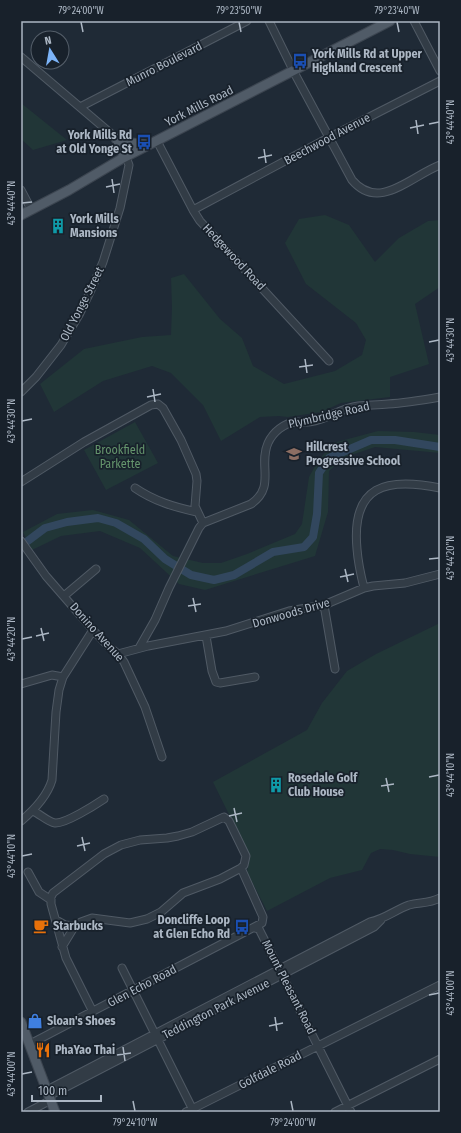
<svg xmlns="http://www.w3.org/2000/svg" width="461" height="1133" viewBox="0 0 461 1133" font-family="'Fira Sans Condensed',sans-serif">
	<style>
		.green { fill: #213637 }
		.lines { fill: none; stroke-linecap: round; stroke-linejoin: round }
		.river { stroke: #32475e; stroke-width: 8 }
		.minor-casing { stroke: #505a65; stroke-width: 9 }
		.major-casing { stroke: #3c4550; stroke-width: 11 }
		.minor { stroke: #323c46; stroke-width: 7 }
		.major { stroke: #505b67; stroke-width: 9 }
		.ticks { fill: none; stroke: #acb7c4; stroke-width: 1.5 }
		.labels { text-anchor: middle; stroke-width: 3.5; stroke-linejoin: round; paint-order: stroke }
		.poi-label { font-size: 12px; font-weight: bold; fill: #acb7c4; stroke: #18212b; text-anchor: start }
		.street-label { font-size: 12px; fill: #acb7c4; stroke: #18212b }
		.park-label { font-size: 12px; fill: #64946c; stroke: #18212b }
		.neatline { fill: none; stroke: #acb7c4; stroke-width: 1.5 }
		.ticks-label { font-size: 10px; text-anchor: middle; fill: #acb7c4 }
	</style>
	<rect width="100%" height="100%" fill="#1f2a36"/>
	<path class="green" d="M 21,103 L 67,140 L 33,150 L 21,139 Z
		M 325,215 L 349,225 L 375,262 L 399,238 L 428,221 L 440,220 L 440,287 L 415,304 L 429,364 L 390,377 L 390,397 L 341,403 L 321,412 L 288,417 L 279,416 L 260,417 L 221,441 L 203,405 L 171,373 L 152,366 L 103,381 L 54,412 L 40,384 L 84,349 L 142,337 L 171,335 L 172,308 L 171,278 L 184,274 L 220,319 L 242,338 L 253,366 L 284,384 L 335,371 L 362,355 L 366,340 L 356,323 L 306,284 L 285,243 L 299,219 Z
		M 135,422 L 158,463 L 106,490 L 84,450 Z
		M 378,431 L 414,432 L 440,435 L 440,453 L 375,447 L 345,457 L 329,471 L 328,512 L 315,556 L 205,590 L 179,584 L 140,548 L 100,531 L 61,536 L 32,550 L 23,532 L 57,514 L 93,510 L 129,520 L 173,556 L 203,563 L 221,563 L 247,554 L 295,534 L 302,524 L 309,477 L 318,461 L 333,443 Z
		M 440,623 L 440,857 L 410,854 L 393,850 L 380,849 L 371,853 L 362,870 L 330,878 L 267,911 L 247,872 L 250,857 L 213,782 L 307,730 L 322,703 L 347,671 L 376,654 Z"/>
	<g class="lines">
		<path class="river" d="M 21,546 L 45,528 L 67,522 L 98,518 L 116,523 L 144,539 L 165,559 L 191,575 L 214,580 L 234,575 L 273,552 L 304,547 L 313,537 L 317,514 L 319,473 L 329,458 L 371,440 L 395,440 L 440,447"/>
		<g class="minor-casing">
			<path id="minor" d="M 269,21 L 296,76 L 352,180 C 379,212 411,176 440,165
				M 414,21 L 440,71
				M 21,57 L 115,137
				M 80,107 L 247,21
				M 157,141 L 193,210 L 200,221 L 329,361
				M 21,190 L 31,209
				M 193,210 L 330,137 L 440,81
				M 21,392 L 36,377 L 61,345 L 79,315 L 91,290 L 103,262 L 120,208 L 129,165 L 126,157
				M 21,482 L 84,442 L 151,405 L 158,404 L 163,408 L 181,440 L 196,474 L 197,481 L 195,506 L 203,523
				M 135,488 C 154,501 174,507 197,512
				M 21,541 L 46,576 L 93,630 L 107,645 L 118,654 L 124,662 L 145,707 L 162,757
				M 364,588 C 361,576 358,562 357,549 C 351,485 386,477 440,488
				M 64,596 L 96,569
				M 324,605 L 335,669
				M 206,636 L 212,671 L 216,682 L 220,683 L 255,677
				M 139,648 L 155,620 L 169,588 L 199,528 L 203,523 L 251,504 C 276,487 258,465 268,443 C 273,432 284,423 296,422 C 303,422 308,423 315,421 C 329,417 343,408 358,406 C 368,405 378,405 388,404 C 406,403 423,400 440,397
				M 118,654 L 148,646 L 226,631 L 289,611 L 324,605 L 364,588 L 373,586 L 405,583 L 440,574
				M 21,684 L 52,675 L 63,677
				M 33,811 C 40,814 48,822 55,823 C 65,824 95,805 104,799
				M 21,821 C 34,810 47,797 52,780 L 56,712 L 59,690 L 63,677 L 93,630
				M 28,872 L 39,892 L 51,900
				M 56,920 L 65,925 L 76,926
				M 255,928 L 259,929 L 260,931 L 351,1112
				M 62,947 L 73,929 L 81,922 L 92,918 L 130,923 L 147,919 L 161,912 L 183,893 L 220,879 L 241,868 L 244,865 L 246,856 L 229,821 L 224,817 L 192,832 L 178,836 L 167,838 L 140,840 L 121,845 L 104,854 L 53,893 L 51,897 L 51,904 L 66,958 L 93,1012
				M 122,968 L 194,1112
				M 30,1044 L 262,923 L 263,917 L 241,868
				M 47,1090 L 370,922 C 385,919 395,910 409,905 C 420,902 428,904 440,898
				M 49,1096 L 374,927 L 381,920
				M 28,1112 L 51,1100
				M 186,1112 L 440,985
				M 335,1112 L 440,1059"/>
		</g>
		<g class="major-casing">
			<path id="major" d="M 115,137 L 132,143 L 148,145
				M 115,137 L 123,150 L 123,158
				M 21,215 L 69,190 L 123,158 L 390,21
				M 21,1022 L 55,1112"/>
		</g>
		<use href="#minor" class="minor"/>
		<use href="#major" class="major"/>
	</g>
	<path class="ticks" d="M 81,22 L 83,32M 239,22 L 241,32M 397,22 L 399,32M 416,120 L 418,134M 429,124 L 439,122M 410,128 L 424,125M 264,149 L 266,163M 258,158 L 272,155M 112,179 L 114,193M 106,187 L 120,184M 22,203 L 32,202M 429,342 L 439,340M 305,359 L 307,373M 299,367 L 313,365M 153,389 L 155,402M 147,397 L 161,394M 22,421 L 32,419M 429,559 L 439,558M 345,569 L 348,582M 340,577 L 354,574M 193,598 L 196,612M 188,606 L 201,604M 41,628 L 44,641M 36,636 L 49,633M 22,639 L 32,637M 429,777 L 439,775M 386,778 L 389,792M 381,786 L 394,784M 234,808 L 237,822M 229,816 L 242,813M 82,837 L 85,851M 77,846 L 90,843M 22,856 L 32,854M 429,995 L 439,993M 275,1017 L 277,1031M 269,1026 L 283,1023M 123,1047 L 125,1061M 117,1055 L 131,1053M 22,1074 L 32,1072M 133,1101 L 135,1111M 291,1101 L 293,1111"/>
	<defs>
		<g id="bus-bare" transform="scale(1.2)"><path d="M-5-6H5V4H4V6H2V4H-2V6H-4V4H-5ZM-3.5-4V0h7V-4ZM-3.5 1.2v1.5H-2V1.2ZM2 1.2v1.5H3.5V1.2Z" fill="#1a4fb4" stroke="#18212b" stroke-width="2.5" paint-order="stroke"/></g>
		<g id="building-bare" transform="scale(1.2)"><path d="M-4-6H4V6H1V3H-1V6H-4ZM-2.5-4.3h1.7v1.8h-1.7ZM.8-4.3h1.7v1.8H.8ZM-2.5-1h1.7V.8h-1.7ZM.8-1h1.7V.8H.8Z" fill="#0f9aa8" stroke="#18212b" stroke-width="2.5" paint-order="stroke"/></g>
		<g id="school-bare" transform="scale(1.2)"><path d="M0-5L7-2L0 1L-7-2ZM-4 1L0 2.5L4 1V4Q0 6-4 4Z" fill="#8d6e63" stroke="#18212b" stroke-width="2.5" paint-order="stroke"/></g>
		<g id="cafe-bare" transform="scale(1.2)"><path d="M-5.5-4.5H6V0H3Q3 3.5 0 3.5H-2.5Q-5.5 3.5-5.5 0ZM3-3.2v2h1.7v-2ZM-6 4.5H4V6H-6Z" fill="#e8710a" stroke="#18212b" stroke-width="2.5" paint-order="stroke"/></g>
		<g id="shop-bare" transform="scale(1.2)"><path d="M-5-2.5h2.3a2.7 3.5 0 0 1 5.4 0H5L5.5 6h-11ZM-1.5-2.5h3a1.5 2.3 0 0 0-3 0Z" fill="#3f7fe0" stroke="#18212b" stroke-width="2.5" paint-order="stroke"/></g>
		<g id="restaurant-bare" transform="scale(1.2)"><path d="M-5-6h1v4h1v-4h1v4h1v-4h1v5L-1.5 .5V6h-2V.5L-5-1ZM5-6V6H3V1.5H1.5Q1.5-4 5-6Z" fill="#e8710a" stroke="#18212b" stroke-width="2.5" paint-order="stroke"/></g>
	</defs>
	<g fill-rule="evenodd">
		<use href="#bus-bare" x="300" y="61"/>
		<use href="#bus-bare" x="144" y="142"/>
		<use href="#building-bare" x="58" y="226"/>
		<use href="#school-bare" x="294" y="454"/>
		<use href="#building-bare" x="276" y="785"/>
		<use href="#cafe-bare" x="41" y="926"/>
		<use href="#bus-bare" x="242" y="927"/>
		<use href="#shop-bare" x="35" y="1021"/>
		<use href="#restaurant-bare" x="43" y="1050"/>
	</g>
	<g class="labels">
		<g class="poi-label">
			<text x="312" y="58">York Mills Rd at Upper<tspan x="312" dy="14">Highland Crescent</tspan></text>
			<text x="132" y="139" text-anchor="end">York Mills Rd<tspan x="132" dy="14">at Old Yonge St</tspan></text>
			<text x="70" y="223">York Mills<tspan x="70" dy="14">Mansions</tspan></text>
			<text x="306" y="451">Hillcrest<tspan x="306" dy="14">Progressive School</tspan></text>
			<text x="288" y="782">Rosedale Golf<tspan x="288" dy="14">Club House</tspan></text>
			<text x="230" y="924" text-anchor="end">Doncliffe Loop<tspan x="230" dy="14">at Glen Echo Rd</tspan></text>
			<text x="53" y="930">Starbucks</text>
			<text x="47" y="1025">Sloan's Shoes</text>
			<text x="55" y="1054">PhaYao Thai</text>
		</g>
		<g class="street-label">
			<text transform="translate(164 64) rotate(-27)" y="4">Munro Boulevard</text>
			<text transform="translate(199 106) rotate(-27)" y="4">York Mills Road</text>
			<text transform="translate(327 139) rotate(-28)" y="4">Beechwood Avenue</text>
			<text transform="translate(234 257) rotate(47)" y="4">Hedgewood Road</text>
			<text transform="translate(82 304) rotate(-63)" y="4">Old Yonge Street</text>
			<text transform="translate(329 415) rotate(-13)" y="4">Plymbridge Road</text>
			<text transform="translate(291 613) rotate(-16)" y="4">Donwoods Drive</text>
			<text transform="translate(97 632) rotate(48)" y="4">Donino Avenue</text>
			<text transform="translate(142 986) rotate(-28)" y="4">Glen Echo Road</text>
			<text transform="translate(289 987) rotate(63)" y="4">Mount Pleasant Road</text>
			<text transform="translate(216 1009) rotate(-27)" y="4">Teddington Park Avenue</text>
			<text transform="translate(270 1070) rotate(-27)" y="4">Golfdale Road</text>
		</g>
		<g class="park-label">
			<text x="120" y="454">Brookfield<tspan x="120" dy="14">Parkette</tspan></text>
		</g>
	</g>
	<rect width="461" height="1133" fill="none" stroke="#18212b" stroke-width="44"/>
	<g transform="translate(50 50) rotate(349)"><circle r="19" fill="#18212b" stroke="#535d68"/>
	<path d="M0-3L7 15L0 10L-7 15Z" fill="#7cb4f8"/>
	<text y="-6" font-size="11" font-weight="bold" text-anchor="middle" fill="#acb7c4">N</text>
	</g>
	<path d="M32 1095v6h69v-6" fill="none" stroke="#acb7c4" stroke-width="2"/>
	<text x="38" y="1095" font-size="12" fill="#acb7c4" stroke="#18212b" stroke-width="3" paint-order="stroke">100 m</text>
	<rect x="22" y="22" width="417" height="1089" class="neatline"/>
	<g class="ticks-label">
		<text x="81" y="14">79°24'00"W</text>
		<text x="239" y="14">79°23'50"W</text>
		<text x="397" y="14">79°23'40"W</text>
		<text transform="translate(450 122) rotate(-90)" y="4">43°44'40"N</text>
		<text transform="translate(11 203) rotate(-90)" y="4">43°44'40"N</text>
		<text transform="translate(450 340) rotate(-90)" y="4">43°44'30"N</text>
		<text transform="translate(11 421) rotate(-90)" y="4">43°44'30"N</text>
		<text transform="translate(450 558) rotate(-90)" y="4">43°44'20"N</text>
		<text transform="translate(11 639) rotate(-90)" y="4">43°44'20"N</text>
		<text transform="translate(450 775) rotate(-90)" y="4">43°44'10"N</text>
		<text transform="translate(11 856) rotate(-90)" y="4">43°44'10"N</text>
		<text transform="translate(450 993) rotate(-90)" y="4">43°44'00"N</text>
		<text transform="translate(11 1074) rotate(-90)" y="4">43°44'00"N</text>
		<text x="135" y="1126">79°24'10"W</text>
		<text x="293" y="1126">79°24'00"W</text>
	</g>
</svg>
